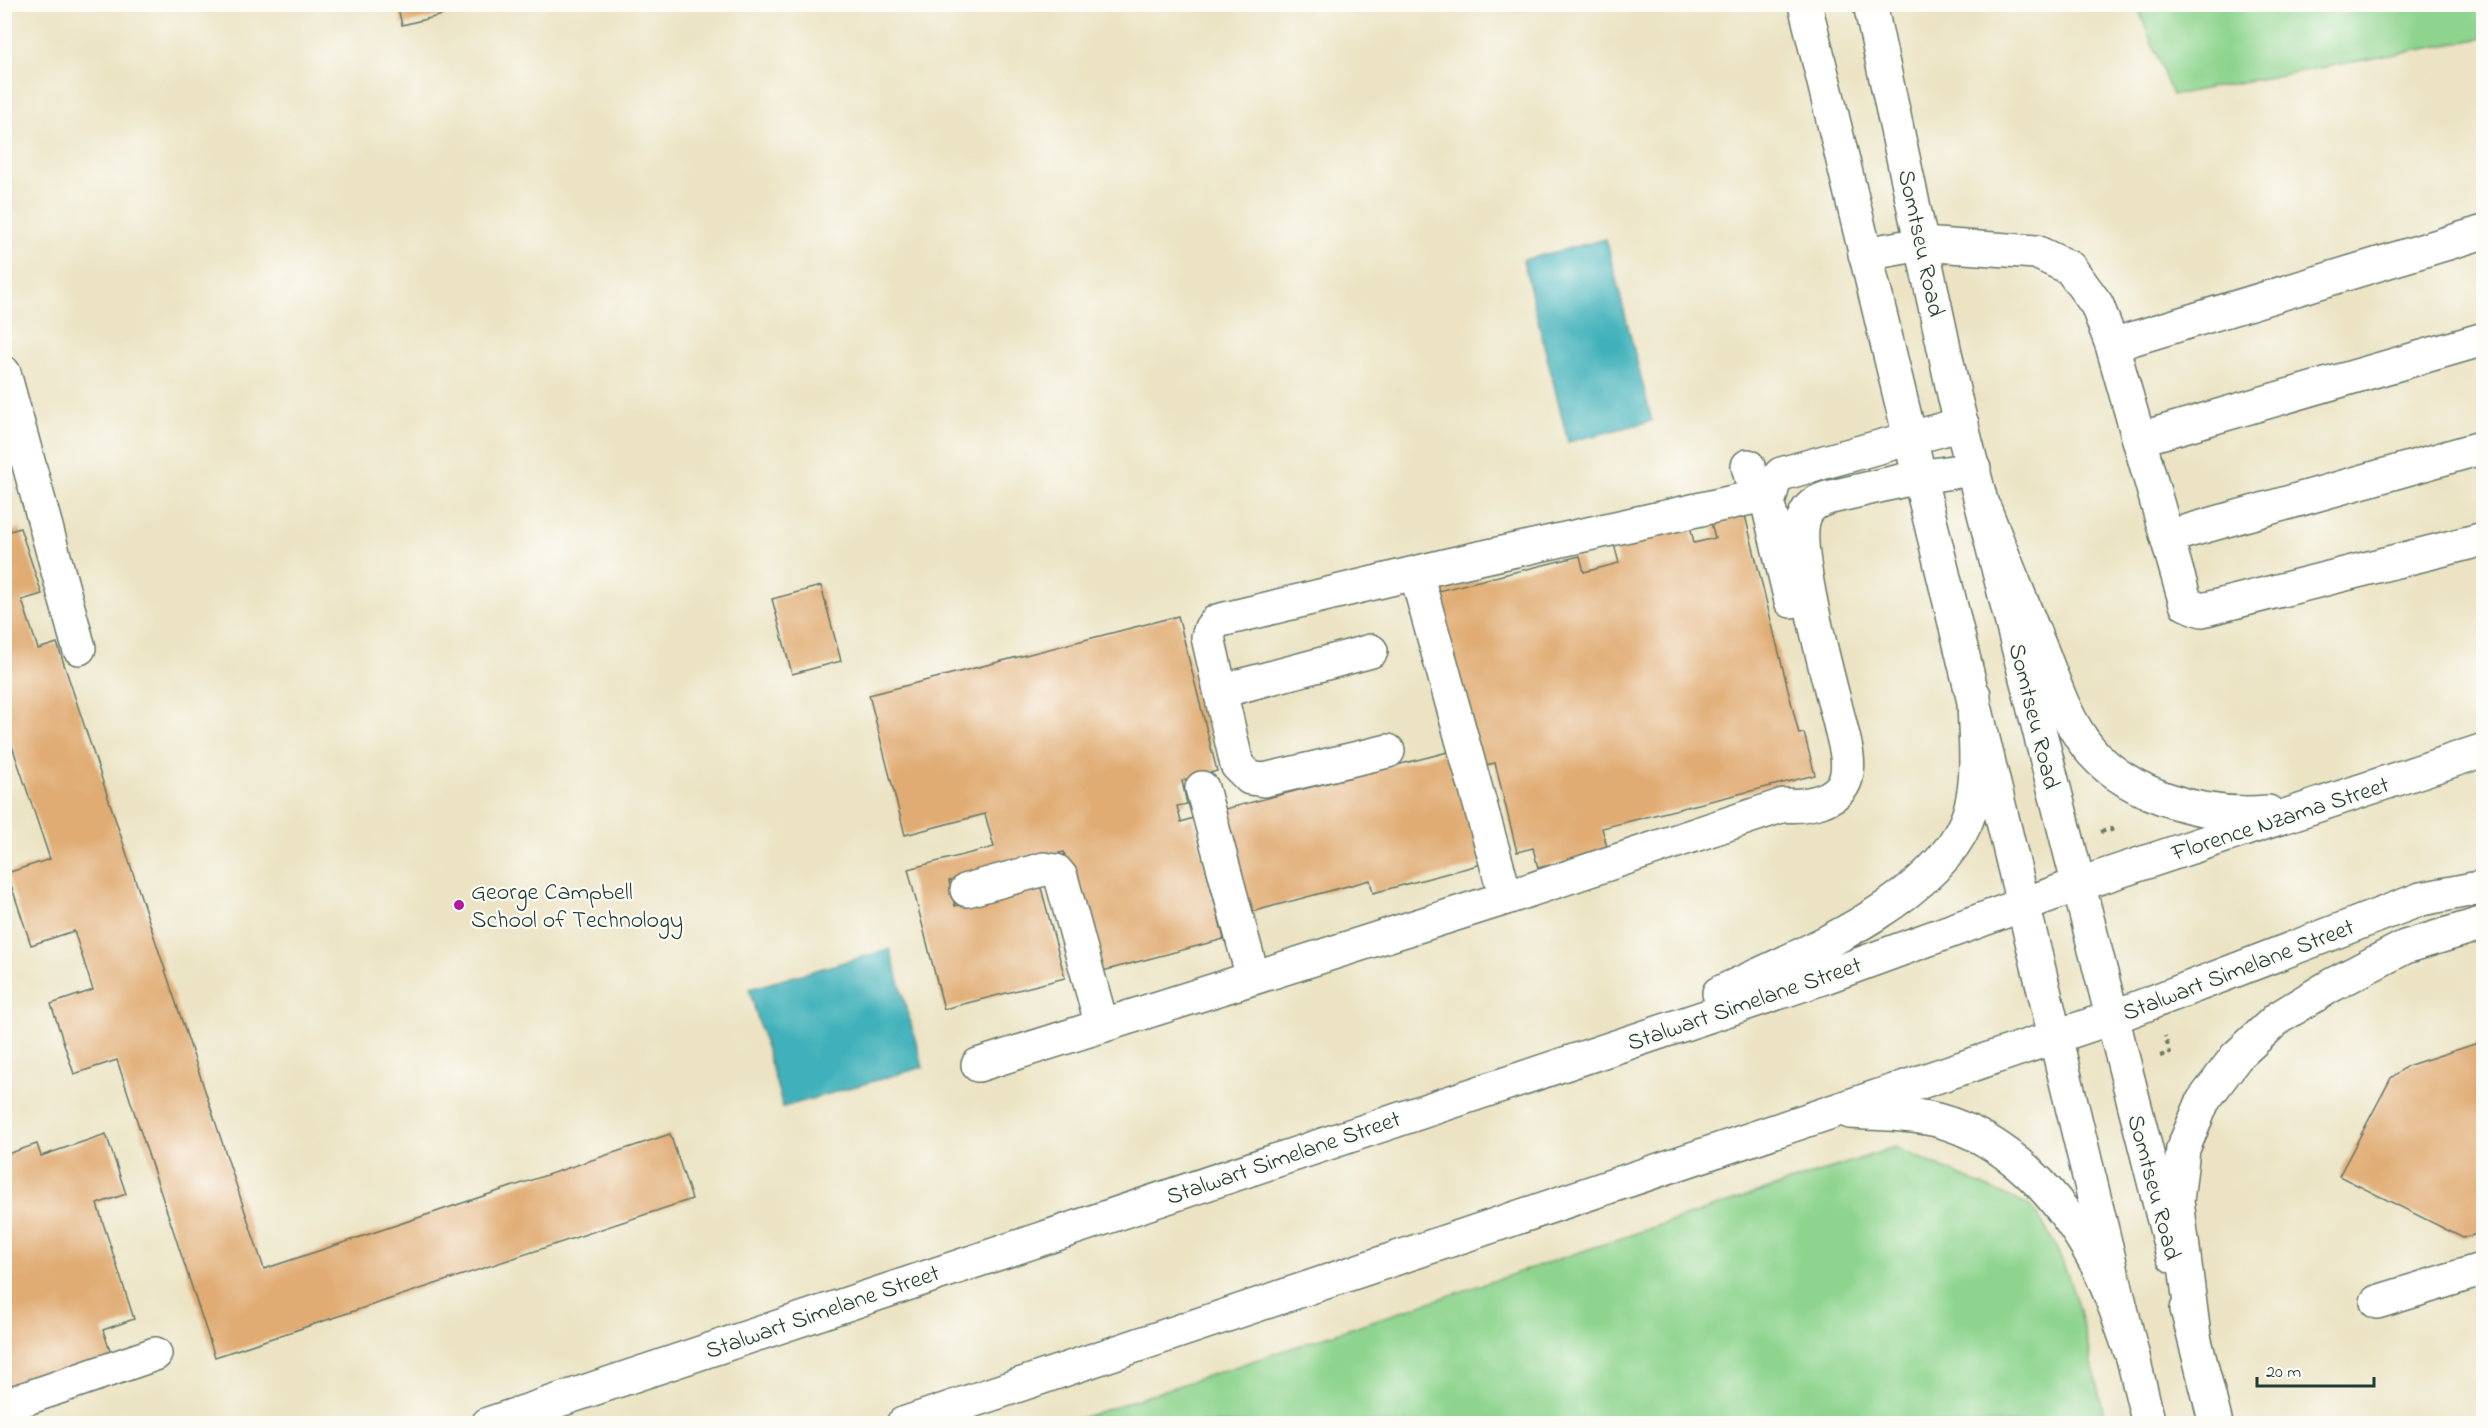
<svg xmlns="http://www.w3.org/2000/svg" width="2488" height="1428" viewBox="0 0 2488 1428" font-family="'Indie Flower',sans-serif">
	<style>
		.green { fill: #8ed48e; stroke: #568861; stroke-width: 1.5 }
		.water { fill: #41b1ba; stroke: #307777; stroke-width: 1.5 }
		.building { fill: #e0ac73 }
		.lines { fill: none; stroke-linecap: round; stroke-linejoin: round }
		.minor-casing { stroke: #676; stroke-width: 36 }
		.major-casing { stroke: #676; stroke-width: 36 }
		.highway-casing { stroke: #676; stroke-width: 36 }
		.path { stroke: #676; stroke-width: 4; stroke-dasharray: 4.5 4.5; stroke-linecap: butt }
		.minor { stroke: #fff; stroke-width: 33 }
		.major { stroke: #fff; stroke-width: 33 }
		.highway { stroke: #fff; stroke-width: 33 }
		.poi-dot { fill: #b5179e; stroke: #fdfcf7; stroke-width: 2 }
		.labels { text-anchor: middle; stroke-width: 4.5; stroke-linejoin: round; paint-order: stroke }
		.street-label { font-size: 24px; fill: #1f3d34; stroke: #fdfcf7 }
		.poi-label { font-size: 24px; fill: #1f3d34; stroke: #fdfcf7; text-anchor: start }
	</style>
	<rect width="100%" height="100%" fill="#fdfcf7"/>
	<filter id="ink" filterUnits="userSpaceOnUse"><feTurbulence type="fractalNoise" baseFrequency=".0167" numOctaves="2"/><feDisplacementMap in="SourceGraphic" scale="12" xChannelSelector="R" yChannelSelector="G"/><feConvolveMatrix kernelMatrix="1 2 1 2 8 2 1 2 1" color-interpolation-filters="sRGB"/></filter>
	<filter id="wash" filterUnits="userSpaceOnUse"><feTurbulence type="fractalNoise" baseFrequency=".008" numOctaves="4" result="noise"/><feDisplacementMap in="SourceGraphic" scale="24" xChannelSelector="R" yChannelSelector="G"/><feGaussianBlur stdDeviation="1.35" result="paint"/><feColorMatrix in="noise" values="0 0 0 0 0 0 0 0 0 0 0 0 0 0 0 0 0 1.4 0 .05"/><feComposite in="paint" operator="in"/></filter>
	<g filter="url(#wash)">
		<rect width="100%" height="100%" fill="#ebe3c3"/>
		<path class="green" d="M 2137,5 L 2483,5 L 2483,38 L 2172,95 Z
			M 1895,1147 L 2030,1206 C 2077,1264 2088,1353 2106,1423 L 1066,1423 Z"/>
		<path class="water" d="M 1606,239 L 1652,421 L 1568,442 L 1523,260 Z
			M 890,949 L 923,1067 L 783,1107 L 749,989 Z"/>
		<g id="blocks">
			<path class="building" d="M 397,4 L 484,4 L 484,5 L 402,25 Z
				M 1744,511 L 1799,734 L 1804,733 L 1815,775 L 1602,828 L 1608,851 L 1538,868 L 1533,848 L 1517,852 L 1495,763 L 1481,766 L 1438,591 L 1580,556 L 1584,572 L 1619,563 L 1614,544 L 1690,525 L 1694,543 L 1715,538 L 1710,519 Z
				M 20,528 L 42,594 L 22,600 L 38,649 L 57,643 L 264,1269 L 670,1134 L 692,1199 L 215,1357 L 117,1060 L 74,1074 L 51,1004 L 93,990 L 74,931 L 31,945 L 7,873 L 50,859 L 4,722 L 4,533 Z
				M 821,586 L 841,661 L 792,674 L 772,599 Z
				M 1178,616 L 1217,771 L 1182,781 L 1187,804 L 1177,806 L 1181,822 L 1193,818 L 1224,939 L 1095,973 L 1064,852 L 949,881 L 955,906 L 1040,884 L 1065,978 L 944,1009 L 908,869 L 994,847 L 985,814 L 905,835 L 869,695 Z
				M 1452,751 L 1482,864 L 1373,893 L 1370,880 L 1251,912 L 1225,809 Z
				M 2484,1041 L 2484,1232 L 2463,1238 L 2339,1176 L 2391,1078 L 2407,1066 Z
				M 106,1134 L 126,1194 L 97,1204 L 134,1319 L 103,1330 L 113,1360 L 4,1396 L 4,1155 L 37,1144 L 41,1156 Z"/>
		</g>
	</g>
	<g filter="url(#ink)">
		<use href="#blocks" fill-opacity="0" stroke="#676" stroke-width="1.5"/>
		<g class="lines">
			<g class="minor-casing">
				<path id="minor" d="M 1865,254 L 1922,244 L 2036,252 L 2070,268 L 2097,305 L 2112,345 L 2186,604 L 2202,610 L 2484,539
					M 2112,345 L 2484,232
					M 4,373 L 79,648
					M 2139,439 L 2484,339
					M 1748,466 L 1756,497
					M 2167,537 L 2484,447
					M 1416,573 L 1506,898 L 1784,805 C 1804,807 1839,802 1846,778 C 1851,760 1843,738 1839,720 C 1829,680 1793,552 1804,518 C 1808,506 1816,502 1827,498 L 1918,477 L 1974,469
					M 1791,601 L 1768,504 L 1774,482 L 1781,474 L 1962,424
					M 1221,691 L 1371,651
					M 1388,751 L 1264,780 L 1250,778 L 1237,765 L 1208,637 L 1211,628 L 1217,621 L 1448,565 L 1769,494
					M 1202,788 L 1253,978
					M 967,890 L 1044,869 L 1056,871 L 1061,877 L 1102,1026
					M 978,1065 L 1506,898
					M 2377,1302 L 2484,1269
					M 4,1406 L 155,1354"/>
			</g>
			<g class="major-casing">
				<path id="major" d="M 1805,4 L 2149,1424
					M 1870,4 L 1955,399 L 2173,1256
					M 2187,1309 L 2216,1424"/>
			</g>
			<g class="highway-casing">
				<path id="highway" d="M 1985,510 C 2004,558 2023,606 2043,654 C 2053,680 2063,710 2078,733 C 2115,794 2201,818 2268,812
					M 1719,993 C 1796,957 1931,904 1966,822 C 1982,784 1974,735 1974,695
					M 1850,1112 C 1878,1114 1909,1113 1937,1120 C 2008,1139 2060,1196 2094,1259 C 2111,1289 2120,1325 2133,1357
					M 2194,1336 L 2177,1201 L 2183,1149 L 2203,1101 L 2236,1057 L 2278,1018 L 2332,985 L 2405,947 L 2484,923
					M 488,1424 L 1822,978 L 2077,885 L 2484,750
					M 903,1424 L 2111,1018 L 2421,899 L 2484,887"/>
			</g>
			<path class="path" d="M 2101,832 L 2111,829 L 2113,835
				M 2160,1056 L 2170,1053 L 2165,1036"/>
			<use href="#minor" class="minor"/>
			<use href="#major" class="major"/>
			<use href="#highway" class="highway"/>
		</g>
	</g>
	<circle class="poi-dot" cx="459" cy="905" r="6"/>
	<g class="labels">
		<g class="street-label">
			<text transform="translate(1922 243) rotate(78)" y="8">Somtseu Road</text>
			<text transform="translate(2035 716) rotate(76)" y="8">Somtseu Road</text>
			<text transform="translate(2280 818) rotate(-18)" y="8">Florence Nzama Street</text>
			<text transform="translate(2238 969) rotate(-21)" y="8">Stalwart Simelane Street</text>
			<text transform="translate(1744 1003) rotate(-19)" y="8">Stalwart Simelane Street</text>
			<text transform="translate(1283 1157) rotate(-19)" y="8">Stalwart Simelane Street</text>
			<text transform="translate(2155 1187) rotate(75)" y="8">Somtseu Road</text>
			<text transform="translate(822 1311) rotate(-19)" y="8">Stalwart Simelane Street</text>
		</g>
		<g class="poi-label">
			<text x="471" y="899">George Campbell<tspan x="471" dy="28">School of Technology</tspan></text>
		</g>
	</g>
	<rect width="2488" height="1428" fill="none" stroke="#fdfcf7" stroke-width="24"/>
	<path d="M2257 1377v9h117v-9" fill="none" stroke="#1f3d34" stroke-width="3"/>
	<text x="2266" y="1377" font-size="18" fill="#1f3d34" stroke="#fdfcf7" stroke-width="4.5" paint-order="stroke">20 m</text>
</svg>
